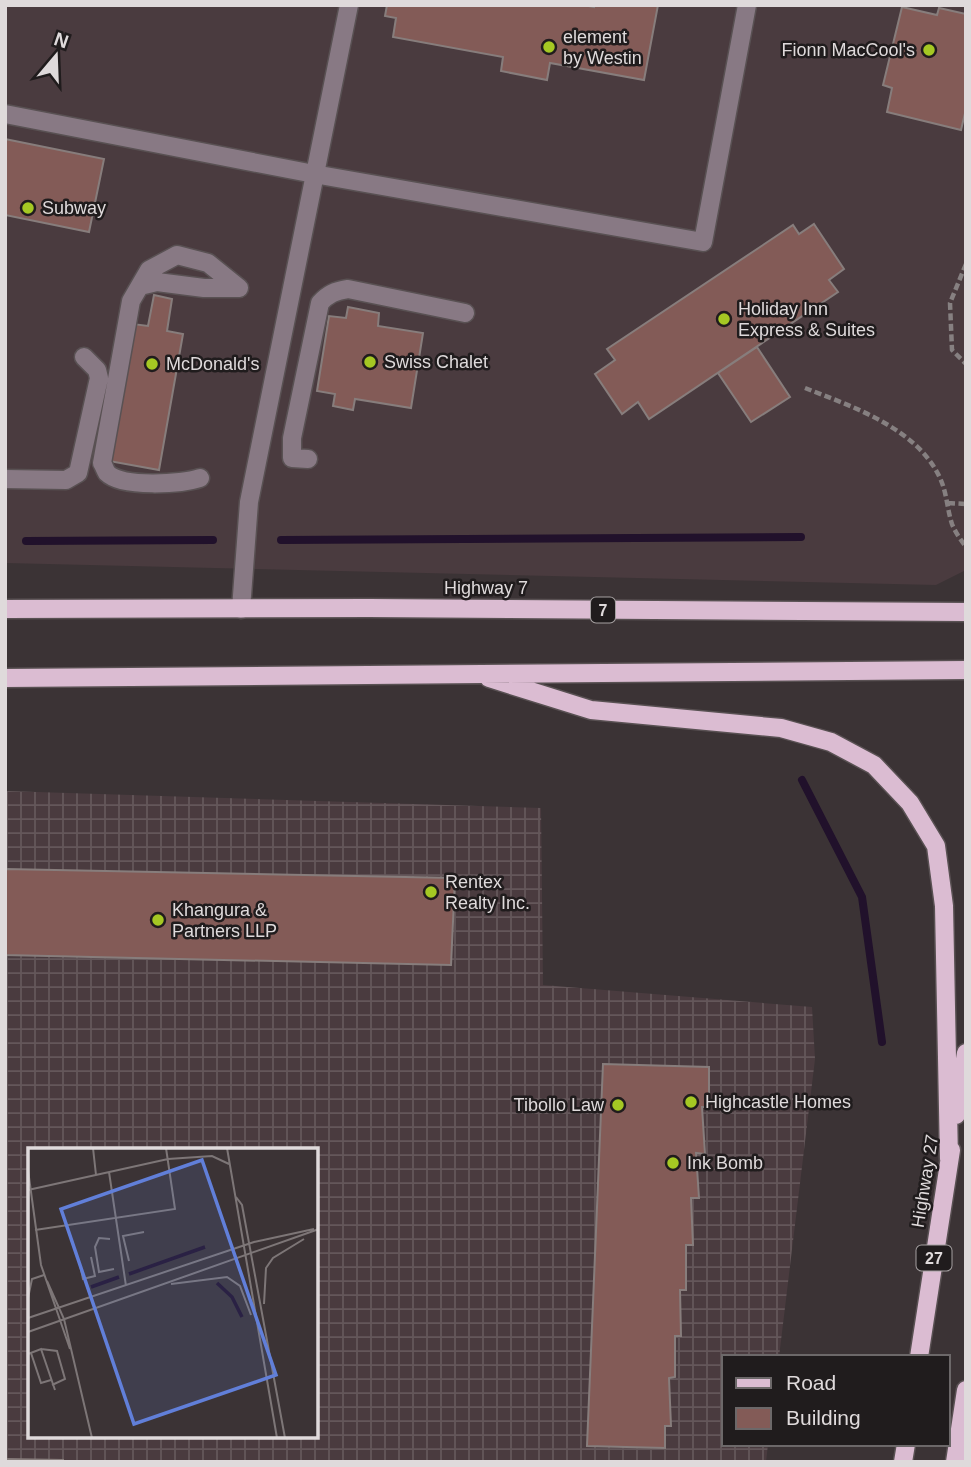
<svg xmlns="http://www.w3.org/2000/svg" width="971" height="1467" viewBox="0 0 971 1467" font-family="Helvetica,sans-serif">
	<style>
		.built { fill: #4a3b3f }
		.industrial { fill: url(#industrial-grid); fill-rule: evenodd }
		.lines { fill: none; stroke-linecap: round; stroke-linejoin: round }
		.stream { stroke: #21112b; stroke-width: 8 }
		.building { fill: #835b57; stroke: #877d7c; stroke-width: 2 }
		.minor-casing { stroke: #595153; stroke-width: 21 }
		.major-casing { stroke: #595153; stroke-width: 21 }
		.path { stroke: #868081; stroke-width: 4.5; stroke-dasharray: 7 3.5; stroke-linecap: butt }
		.minor { stroke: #887984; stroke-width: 18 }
		.major { stroke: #dbbcd2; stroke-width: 18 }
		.poi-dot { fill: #a5c823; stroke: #201c1d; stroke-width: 2.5 }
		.labels { text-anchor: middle; stroke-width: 5; stroke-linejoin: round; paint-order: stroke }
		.shield { fill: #201c1d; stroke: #a6a1a2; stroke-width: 2 }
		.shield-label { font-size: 16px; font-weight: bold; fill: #dfdadb }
		.poi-label { font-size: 18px; fill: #dfdadb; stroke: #201c1d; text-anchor: start }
		.street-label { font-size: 18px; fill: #dfdadb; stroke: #201c1d }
		.inset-river { fill: none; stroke: #21112b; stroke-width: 3.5 }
		.inset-road { fill: none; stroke: #7d7677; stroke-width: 2 }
		.view { fill: #617fd9; fill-opacity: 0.15; stroke: #617fd9; stroke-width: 3.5 }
		.inset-edge { fill: none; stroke: #dfdadb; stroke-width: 3.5 }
	</style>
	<defs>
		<pattern id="industrial-grid" width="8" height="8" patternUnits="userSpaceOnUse" patternTransform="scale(1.75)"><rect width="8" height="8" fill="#4a3b3f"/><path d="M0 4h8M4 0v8" fill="none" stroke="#64575a"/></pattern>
	</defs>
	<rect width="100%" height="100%" fill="#3b3335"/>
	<path class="built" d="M 5,5 L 966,5 L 966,570 L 936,585 L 5,563 Z"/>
	<path class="industrial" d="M 5,791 L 541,808 L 543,985 L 812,1007 L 815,1059 L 779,1357 L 724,1357 L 724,1444 L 768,1444 L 766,1462 L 5,1462 ZM 30,1150 L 317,1150 L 317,1437 L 30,1437 Z"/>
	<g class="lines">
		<path class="stream" d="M 281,540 L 801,537
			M 26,541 L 213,540
			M 802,780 L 862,897 L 882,1042"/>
	</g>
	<path class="building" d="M 387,5 L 583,5 L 594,7 L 594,5 L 658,5 L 644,80 L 550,63 L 547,80 L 501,71 L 503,57 L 393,37 L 396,18 L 385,16 Z
		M 902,7 L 937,15 L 939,8 L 966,14 L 966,109 L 961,130 L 887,112 L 892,88 L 883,85 Z
		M 5,139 L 104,159 L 89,232 L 5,215 Z
		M 814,224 L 844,269 L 829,280 L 838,292 L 649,419 L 638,402 L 622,414 L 595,374 L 615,360 L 607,349 L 793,225 L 799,234 Z
		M 154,295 L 172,299 L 167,331 L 183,334 L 159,470 L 109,461 L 133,324 L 148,326 Z
		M 348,307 L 379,313 L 378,326 L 423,333 L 411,408 L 355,399 L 353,410 L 333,406 L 335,394 L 317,391 L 329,316 L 346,318 Z
		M 757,347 L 790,397 L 751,422 L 718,373 Z
		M 5,869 L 455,878 L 451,965 L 5,955 Z
		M 603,1064 L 709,1067 L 709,1107 L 702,1107 L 705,1154 L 696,1153 L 699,1198 L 691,1198 L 693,1245 L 686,1245 L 686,1290 L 680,1290 L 681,1336 L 675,1336 L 675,1377 L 669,1378 L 671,1426 L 665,1426 L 665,1448 L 587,1446 Z
		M 5,1459 L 63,1460 L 63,1462 L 5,1462 Z"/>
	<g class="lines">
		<g class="minor-casing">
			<path id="minor" d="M 5,114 L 314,174 L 703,242 L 747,5
				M 140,286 L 157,282 L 204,288 L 239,288
				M 308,459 L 292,458 L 292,438 L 320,303 C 328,294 335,291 348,289 L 465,313
				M 200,478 C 182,484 122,488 107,473 C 105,470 104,466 102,463 L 131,301 L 149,270 L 177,255 L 208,263 L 239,288
				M 5,479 L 66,480 L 78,473 L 99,378 L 97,370 L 84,357
				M 241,609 L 249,502 L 349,5"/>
		</g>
		<g class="major-casing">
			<path id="major" d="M 5,609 L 369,608 L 966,612
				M 5,678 L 966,670
				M 489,678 L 591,710 L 781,728 L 831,742 L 874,765 L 910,803 L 936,846 L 944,906 L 949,1159
				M 956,1115 L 966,1053
				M 919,1357 L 951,1150
				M 903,1462 L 906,1444
				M 955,1462 L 966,1390"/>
		</g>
		<path class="path" d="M 966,264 L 950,303 L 952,350 L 966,364
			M 805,388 C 853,407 917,428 940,478 C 947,493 947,509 952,524 C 955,532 961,540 966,547
			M 948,503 L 966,504"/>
		<use href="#minor" class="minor"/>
		<use href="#major" class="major"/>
	</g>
	<g class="poi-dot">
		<circle cx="549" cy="47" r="7"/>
		<circle cx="929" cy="50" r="7"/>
		<circle cx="28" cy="208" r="7"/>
		<circle cx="724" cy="319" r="7"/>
		<circle cx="370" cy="362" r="7"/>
		<circle cx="152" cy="364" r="7"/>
		<circle cx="431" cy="892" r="7"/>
		<circle cx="158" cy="920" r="7"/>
		<circle cx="691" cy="1102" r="7"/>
		<circle cx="618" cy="1105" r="7"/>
		<circle cx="673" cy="1163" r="7"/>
	</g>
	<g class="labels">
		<g class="shield">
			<rect x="591" y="597.5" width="24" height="25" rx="5"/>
			<rect x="916.5" y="1245.5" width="35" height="25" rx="5"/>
		</g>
		<g class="shield-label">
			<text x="603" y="616">7</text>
			<text x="934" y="1264">27</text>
		</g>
		<g class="poi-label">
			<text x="563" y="43">element<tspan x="563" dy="21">by Westin</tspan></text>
			<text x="915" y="56" text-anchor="end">Fionn MacCool's</text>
			<text x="42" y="214">Subway</text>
			<text x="738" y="315">Holiday Inn<tspan x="738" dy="21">Express &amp; Suites</tspan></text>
			<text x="384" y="368">Swiss Chalet</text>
			<text x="166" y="370">McDonald's</text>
			<text x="445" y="888">Rentex<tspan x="445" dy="21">Realty Inc.</tspan></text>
			<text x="172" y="916">Khangura &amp;<tspan x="172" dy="21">Partners LLP</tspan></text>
			<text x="705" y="1108">Highcastle Homes</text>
			<text x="604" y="1111" text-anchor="end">Tibollo Law</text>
			<text x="687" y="1169">Ink Bomb</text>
		</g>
		<g class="street-label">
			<text x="486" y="594">Highway 7</text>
			<text transform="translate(925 1181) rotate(-81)" y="6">Highway 27</text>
		</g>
	</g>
	<g transform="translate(28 1148)">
		<rect width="290" height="290" fill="#3b3335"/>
		<path class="inset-river" d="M 101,126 L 177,99M 189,135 L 204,149 L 214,169M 63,139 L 91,129"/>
		<path class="inset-road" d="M 65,0 L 68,27M 199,0 L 249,290M 0,22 L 13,117 L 42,201M 81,24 L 98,138M 0,42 L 140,11 L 184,8 L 201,16M 208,49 L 214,57 L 257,290M 7,82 L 147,61 L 138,0M 82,91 L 71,90 L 67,99 L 71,124 L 86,121M 101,113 L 95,88 L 116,84M 52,117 L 55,131 L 67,128 L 63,109M 19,133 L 36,171 L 64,290M 143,136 L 199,129 L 212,138 L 223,167M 0,150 L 4,131 L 16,127M 236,156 L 238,120 L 245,110 L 276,91M 0,170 L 226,94 L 286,81M 0,184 L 291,81M 13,201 L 29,203 L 37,231 L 24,237M 3,205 L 13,235 L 23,232M 0,206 L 13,201 L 27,242"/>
		<path class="view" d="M 174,12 L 248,227 L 106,276 L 33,61 Z"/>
		<rect width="290" height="290" class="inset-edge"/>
	</g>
	<rect width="971" height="1467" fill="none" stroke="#dfdadb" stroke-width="14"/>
	<rect x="722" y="1355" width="228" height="91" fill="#201c1d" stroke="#6c6869" stroke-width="2"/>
	<rect x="736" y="1378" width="35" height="10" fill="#dbbcd2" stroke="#6c6869" stroke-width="2"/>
	<text x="786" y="1390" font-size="21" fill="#dfdadb">Road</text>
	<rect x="736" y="1408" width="35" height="21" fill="#835b57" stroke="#6c6869" stroke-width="2"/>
	<text x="786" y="1425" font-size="21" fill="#dfdadb">Building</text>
	<g transform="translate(56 56) rotate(19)" stroke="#201c1d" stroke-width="5" paint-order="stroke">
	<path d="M0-5L12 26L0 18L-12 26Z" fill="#dfdadb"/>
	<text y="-10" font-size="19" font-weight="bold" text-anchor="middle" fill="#dfdadb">N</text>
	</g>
</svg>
